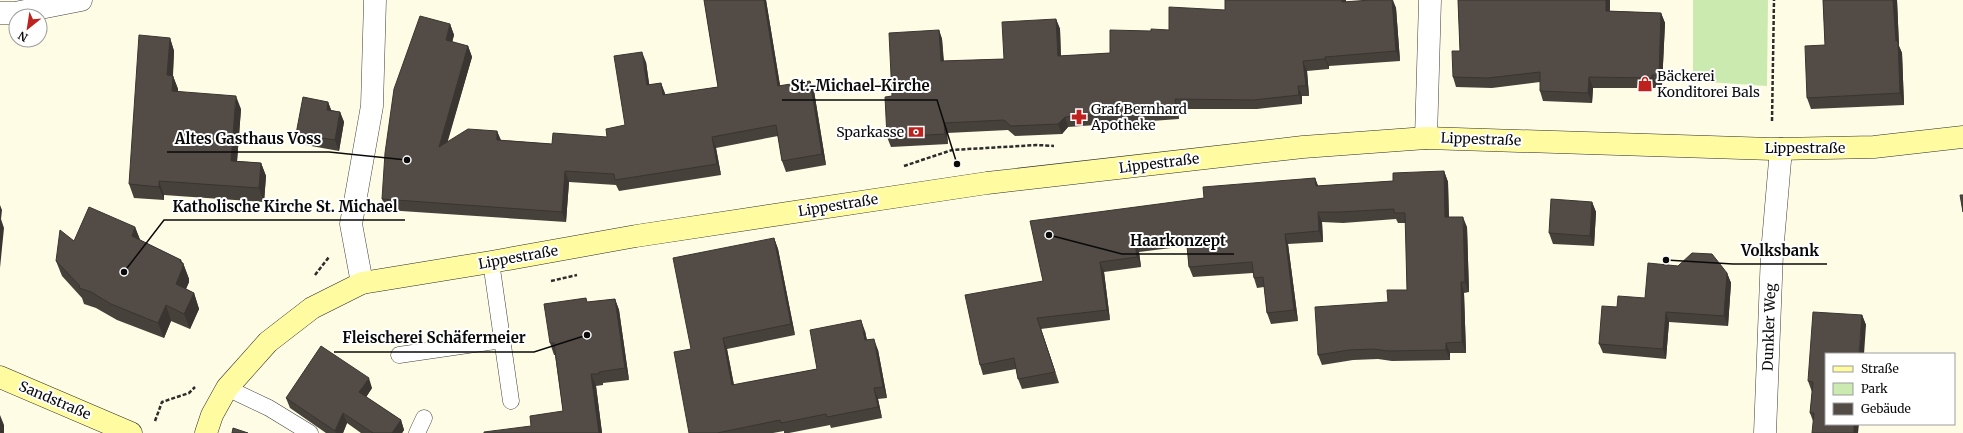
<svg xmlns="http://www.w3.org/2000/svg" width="1963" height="433" viewBox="0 0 1963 433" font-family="Merriweather,serif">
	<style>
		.green { fill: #caeab0 }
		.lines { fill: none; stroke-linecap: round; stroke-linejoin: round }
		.service-casing { stroke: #3d3d3d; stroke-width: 17 }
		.minor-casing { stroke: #3d3d3d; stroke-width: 23 }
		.tertiary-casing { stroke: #3d3d3d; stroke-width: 23 }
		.secondary-casing { stroke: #2c2c2c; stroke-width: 23 }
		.path { stroke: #2c2c2c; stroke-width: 2.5; stroke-dasharray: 4 2; stroke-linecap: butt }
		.service { stroke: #fff; stroke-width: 16 }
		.minor { stroke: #fff; stroke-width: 22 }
		.tertiary { stroke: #fff; stroke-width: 22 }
		.secondary { stroke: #fffba1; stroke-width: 22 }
		.wall { fill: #47413c }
		.shaded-wall { fill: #3a3531 }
		.building { fill: #534c46; stroke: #3a3531 }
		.labels { text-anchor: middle; stroke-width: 4; stroke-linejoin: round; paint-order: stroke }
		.poi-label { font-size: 14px; fill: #0a0a0a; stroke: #fff; text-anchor: start }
		.street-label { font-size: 14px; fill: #0a0a0a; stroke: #fff }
		.leader { fill: none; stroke: #0a0a0a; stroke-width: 1.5 }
		.callout-dot { fill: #0a0a0a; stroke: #fff; stroke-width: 1.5 }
		.callout-label { font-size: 15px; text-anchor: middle; font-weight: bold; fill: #0a0a0a; stroke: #fff; stroke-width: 4; stroke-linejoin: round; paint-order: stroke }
	</style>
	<rect width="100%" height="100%" fill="#fffce6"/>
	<path class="green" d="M 1693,0 L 1768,0 L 1767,86 L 1693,81 Z"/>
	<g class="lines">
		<g class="service-casing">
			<path id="service" d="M 491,262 L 511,401
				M 399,355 L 502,340
				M 227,388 L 269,408 L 310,433
				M 417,433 L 424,418"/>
		</g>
		<g class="minor-casing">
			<path id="minor" d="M 0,13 L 15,13 L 81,0
				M 1426,138 L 1430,0
				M 1765,433 L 1772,253 L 1781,149"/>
		</g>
		<g class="tertiary-casing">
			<path id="tertiary" d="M 362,283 L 351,224 L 372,106 L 375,0"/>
		</g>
		<g class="secondary-casing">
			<path id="secondary" d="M 0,377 L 131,433
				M 206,433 L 212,415 L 227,388 L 268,342 L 312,308 L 362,283 L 491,262 L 636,236 L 987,183 L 1303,147 L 1426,138 L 1772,149 L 1874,147 L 1963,137"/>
		</g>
		<path class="path" d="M 1772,121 L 1774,0
			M 904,166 L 952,150 L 1037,145 L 1054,146
			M 315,275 L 329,257
			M 551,281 L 577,275
			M 155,421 L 162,402 L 189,393 L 195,387"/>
		<use href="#service" class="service"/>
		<use href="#minor" class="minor"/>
		<use href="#tertiary" class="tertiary"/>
		<use href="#secondary" class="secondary"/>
	</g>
	<path class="wall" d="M 704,0 L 766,0 L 780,86 L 810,81 L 814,91 L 826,165 L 786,172 L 782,161 L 778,136 L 716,148 L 721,175 L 619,191 L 616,185 L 569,182 L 566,222 L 386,210 L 382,199 L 450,24 L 454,35 L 452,42 L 468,46 L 472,57 L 447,142 L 497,131 L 501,140 L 552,144 L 607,137 L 625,125 L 646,62 L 649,85 L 661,83 L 665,95 L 718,87 Z
		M 1346,0 L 1346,2 L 1371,0 L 1393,0 L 1396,8 L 1400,61 L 1329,66 L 1329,69 L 1307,71 L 1309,96 L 1302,96 L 1302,104 L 1257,109 L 1178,109 L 1179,119 L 1068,127 L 1062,134 L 1015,136 L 1008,130 L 947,133 L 948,144 L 891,147 L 887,137 L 892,96 L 939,30 L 942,39 L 944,61 L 1004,59 L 1056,19 L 1060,29 L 1061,56 L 1110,53 L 1151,31 L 1169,30 L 1225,10 Z
		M 1458,0 L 1610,0 L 1610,11 L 1661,13 L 1665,23 L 1662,85 L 1656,85 L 1656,88 L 1593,88 L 1592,103 L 1543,101 L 1540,91 L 1540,82 L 1492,88 L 1456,87 L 1453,77 L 1460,51 Z
		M 1823,0 L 1897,0 L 1899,46 L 1902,53 L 1904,105 L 1811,109 L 1807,98 L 1825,45 Z
		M 170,38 L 174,51 L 173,76 L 178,89 L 178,91 L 241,109 L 237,161 L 261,163 L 266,176 L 264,202 L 164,195 L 164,200 L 134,198 L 129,184 Z
		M 328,102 L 331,110 L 340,112 L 344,122 L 339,151 L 300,144 L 296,134 Z
		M 1444,171 L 1448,182 L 1449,217 L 1467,227 L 1469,292 L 1464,293 L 1466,353 L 1450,353 L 1450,360 L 1392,361 L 1378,359 L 1353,360 L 1322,365 L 1318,355 L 1388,302 L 1407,290 L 1406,223 L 1398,223 L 1396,219 L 1343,223 L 1322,222 L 1323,242 L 1288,244 L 1298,321 L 1271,324 L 1267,313 L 1264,287 L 1257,288 L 1254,278 L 1253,273 L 1193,277 L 1189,267 L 1187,246 L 1139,252 L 1141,267 L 1104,272 L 1110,320 L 1041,329 L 1059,383 L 1022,389 L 1018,379 L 1016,369 L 983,375 L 980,365 L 1043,281 L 1204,198 L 1315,178 L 1318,186 L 1393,181 Z
		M 1592,202 L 1596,212 L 1594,246 L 1553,244 L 1549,233 Z
		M 135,227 L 140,240 L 181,260 L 182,263 L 183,263 L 189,279 L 189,282 L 186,289 L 194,293 L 199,309 L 190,329 L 171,321 L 164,338 L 117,320 L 96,308 L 84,304 L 82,298 L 62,276 L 56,261 L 74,241 Z
		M 774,238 L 778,249 L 795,335 L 727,349 L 734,385 L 817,369 L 865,331 L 867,340 L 878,350 L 887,398 L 878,399 L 882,418 L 831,428 L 830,425 L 789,433 L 784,433 L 784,431 L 773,433 L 689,433 L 691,349 Z
		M 1727,273 L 1731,283 L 1728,326 L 1669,322 L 1666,359 L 1603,353 L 1599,344 L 1617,307 Z
		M 615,299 L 619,310 L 629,380 L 603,383 L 603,385 L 596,386 L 602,433 L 531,426 L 563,411 L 555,355 L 554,355 L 550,343 L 588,302 Z
		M 1862,315 L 1866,325 L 1813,421 L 1810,413 L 1812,392 L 1808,381 Z
		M 372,388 L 366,397 L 401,420 L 404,430 L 402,433 L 361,433 L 347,423 L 343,433 L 326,433 L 290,408 L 286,398 Z"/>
	<path class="shaded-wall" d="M 764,0 L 766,0 L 782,97 L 778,86 Z
		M 1342,0 L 1346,0 L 1346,12 L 1342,2 Z
		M 1392,0 L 1396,8 L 1400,61 L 1396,51 Z
		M 1606,0 L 1610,0 L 1610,1 L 1609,21 L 1606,11 Z
		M 1893,0 L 1897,0 L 1899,46 L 1902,53 L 1904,105 L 1900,93 L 1896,41 Z
		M 1661,13 L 1665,23 L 1662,85 L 1659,75 Z
		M 1056,19 L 1060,29 L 1061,65 L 1058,56 Z
		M 450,24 L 454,35 L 450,51 L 446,40 Z
		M 939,30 L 942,39 L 944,71 L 941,61 Z
		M 170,38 L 174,51 L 172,89 L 167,75 Z
		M 468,46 L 472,57 L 443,158 L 439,147 Z
		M 642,52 L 646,62 L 651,96 L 647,85 Z
		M 1325,57 L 1329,66 L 1329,69 L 1325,59 Z
		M 1303,61 L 1307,71 L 1309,96 L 1306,86 Z
		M 1652,75 L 1656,85 L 1656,88 L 1652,78 Z
		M 173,76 L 178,89 L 177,105 L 172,91 Z
		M 1589,77 L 1593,88 L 1592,103 L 1588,93 Z
		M 810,81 L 814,91 L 826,165 L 822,154 Z
		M 661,83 L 665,93 L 667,106 L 663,95 Z
		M 1298,86 L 1302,96 L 1302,104 L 1299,95 Z
		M 236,96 L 241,109 L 236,175 L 231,161 Z
		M 1175,99 L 1178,109 L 1179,119 L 1176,109 Z
		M 328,102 L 332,112 L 327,110 Z
		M 340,112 L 344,122 L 339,151 L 335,140 Z
		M 1065,117 L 1068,127 L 1062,134 L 1058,124 Z
		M 944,123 L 947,133 L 948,144 L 945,134 Z
		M 497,131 L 501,142 L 497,140 Z
		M 712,137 L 716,148 L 721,175 L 717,164 Z
		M 261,163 L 266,176 L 264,202 L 259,188 Z
		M 565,171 L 569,182 L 566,222 L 562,212 Z
		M 1444,171 L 1448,182 L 1449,228 L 1445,217 Z
		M 1315,178 L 1319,188 L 1316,186 Z
		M 159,181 L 164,195 L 164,200 L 159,187 Z
		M 1592,202 L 1596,212 L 1594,246 L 1590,236 Z
		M 0,205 L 2,210 L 1,219 L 4,228 L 0,268 Z
		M 1318,212 L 1322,222 L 1323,242 L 1319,231 Z
		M 1463,217 L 1467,227 L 1469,292 L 1465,282 Z
		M 135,227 L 141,242 L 132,236 Z
		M 1285,234 L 1288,244 L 1298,321 L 1294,310 Z
		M 774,238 L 778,249 L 795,335 L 791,324 Z
		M 1135,242 L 1139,252 L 1141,267 L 1137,257 Z
		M 181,260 L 183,266 L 183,263 L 189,279 L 189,282 L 181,300 L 176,284 L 180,262 Z
		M 1100,262 L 1104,272 L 1110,320 L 1107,310 Z
		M 1727,273 L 1731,283 L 1728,326 L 1724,316 Z
		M 1461,282 L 1464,293 L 1466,353 L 1462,342 Z
		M 194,293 L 199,309 L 190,329 L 184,314 Z
		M 615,299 L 619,310 L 629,380 L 625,368 Z
		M 166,305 L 171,321 L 164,338 L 158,323 Z
		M 1666,312 L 1669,322 L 1666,359 L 1663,349 Z
		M 1862,315 L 1866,325 L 1864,354 L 1859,354 Z
		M 1037,318 L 1041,329 L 1059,383 L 1055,372 Z
		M 861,320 L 865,331 L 869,351 L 865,340 Z
		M 723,338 L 727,349 L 736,396 L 732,385 Z
		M 874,339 L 878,350 L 887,398 L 883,387 Z
		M 1446,343 L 1450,353 L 1450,360 L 1446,350 Z
		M 591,374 L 596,386 L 602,433 L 599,433 Z
		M 369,378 L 372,388 L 363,402 L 359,392 Z
		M 874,388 L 878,399 L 882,418 L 878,407 Z
		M 343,413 L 347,423 L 343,433 L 336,433 L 335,431 Z
		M 0,415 L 4,425 L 4,433 L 0,433 Z
		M 401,420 L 404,430 L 402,433 L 392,433 Z
		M 1854,424 L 1859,424 L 1858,433 L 1854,433 Z"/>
	<path class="building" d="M 704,0 L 764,0 L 778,86 L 810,81 L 822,154 L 782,161 L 776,125 L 712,137 L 717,164 L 615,180 L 614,174 L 565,171 L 562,212 L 382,199 L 385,153 L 394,89 L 420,16 L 450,24 L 446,40 L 468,46 L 439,147 L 468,129 L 497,131 L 497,140 L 552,144 L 553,133 L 607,137 L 606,129 L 625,125 L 614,56 L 642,52 L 647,85 L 661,83 L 663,95 L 718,87 Z
		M 1225,0 L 1342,0 L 1342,2 L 1371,0 L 1392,0 L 1396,51 L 1325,57 L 1325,59 L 1303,61 L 1306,86 L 1298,86 L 1299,95 L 1253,100 L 1175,99 L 1176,109 L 1065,117 L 1058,124 L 1011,126 L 1004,120 L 944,123 L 945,134 L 887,137 L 885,97 L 892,96 L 889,33 L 939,30 L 941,61 L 1004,59 L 1002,22 L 1056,19 L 1058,56 L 1110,53 L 1110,30 L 1151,31 L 1151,29 L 1169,30 L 1169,7 L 1225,10 Z
		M 1458,0 L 1606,0 L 1606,11 L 1661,13 L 1659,75 L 1652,75 L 1652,78 L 1589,77 L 1588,93 L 1540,91 L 1540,72 L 1488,78 L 1453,77 L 1452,51 L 1460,51 Z
		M 1823,0 L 1893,0 L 1896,41 L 1898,41 L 1900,93 L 1807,98 L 1805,46 L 1825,45 Z
		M 139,35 L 170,38 L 167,75 L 173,76 L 172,91 L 236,96 L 231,161 L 261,163 L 259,188 L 159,181 L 159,187 L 129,184 Z
		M 303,97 L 328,102 L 327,110 L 340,112 L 335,140 L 296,134 Z
		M 1444,171 L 1445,217 L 1463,217 L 1465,282 L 1461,282 L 1462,342 L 1446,343 L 1446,350 L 1388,351 L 1374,349 L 1349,350 L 1318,355 L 1315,307 L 1388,302 L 1387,290 L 1407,290 L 1405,213 L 1394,213 L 1394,209 L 1339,212 L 1318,212 L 1319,231 L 1285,234 L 1294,310 L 1267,313 L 1263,277 L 1254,278 L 1252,262 L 1189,267 L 1186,235 L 1135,242 L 1137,257 L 1100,262 L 1107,310 L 1037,318 L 1055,372 L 1018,379 L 1014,358 L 980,365 L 965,295 L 1043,281 L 1030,221 L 1204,198 L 1203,187 L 1315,178 L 1316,186 L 1393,181 L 1393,173 Z
		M 1960,195 L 1963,195 L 1963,212 Z
		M 1551,199 L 1592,202 L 1590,236 L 1549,233 Z
		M 89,207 L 135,227 L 132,236 L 181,260 L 180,262 L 183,263 L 183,267 L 176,284 L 194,293 L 184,314 L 166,305 L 158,323 L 111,304 L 91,292 L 79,288 L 80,286 L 56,261 L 60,230 L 74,241 Z
		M 774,238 L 791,324 L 723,338 L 732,385 L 817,369 L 810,330 L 861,320 L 865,340 L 874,339 L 883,387 L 874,388 L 878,407 L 827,417 L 826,414 L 781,423 L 780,420 L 717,433 L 689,433 L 674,352 L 691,349 L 673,258 Z
		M 1692,253 L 1712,254 L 1727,273 L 1724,316 L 1666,312 L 1663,349 L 1599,344 L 1602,306 L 1617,307 L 1618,296 L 1645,298 L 1648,263 L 1678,266 Z
		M 586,298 L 587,302 L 615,299 L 625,368 L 599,372 L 599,374 L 591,374 L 599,433 L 484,433 L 484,432 L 531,426 L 530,416 L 563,411 L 554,343 L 550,343 L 544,304 Z
		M 1813,312 L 1862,315 L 1859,354 L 1826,354 L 1826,424 L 1854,424 L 1854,433 L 1812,433 L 1814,413 L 1810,413 L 1813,382 L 1808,381 Z
		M 321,346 L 369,378 L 359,392 L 401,420 L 392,433 L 373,433 L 343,413 L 335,431 L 286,398 Z
		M 233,428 L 248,433 L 232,433 Z"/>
	<defs>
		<g id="shop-bare" transform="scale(1.2)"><path d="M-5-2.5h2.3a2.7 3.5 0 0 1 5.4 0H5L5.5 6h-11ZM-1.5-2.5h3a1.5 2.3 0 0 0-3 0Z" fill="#be221e" stroke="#fff" stroke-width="2.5" paint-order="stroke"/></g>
		<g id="pharmacy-bare" transform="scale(1.2)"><path d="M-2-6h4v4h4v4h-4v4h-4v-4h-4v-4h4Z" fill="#be221e" stroke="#fff" stroke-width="2.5" paint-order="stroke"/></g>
		<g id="bank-bare" transform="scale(1.2)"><path d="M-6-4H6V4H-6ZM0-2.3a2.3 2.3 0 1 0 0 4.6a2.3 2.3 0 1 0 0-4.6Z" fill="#be221e" stroke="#fff" stroke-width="2.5" paint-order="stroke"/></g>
	</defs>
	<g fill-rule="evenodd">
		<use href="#shop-bare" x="1645" y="84"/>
		<use href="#pharmacy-bare" x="1079" y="117"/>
		<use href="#bank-bare" x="916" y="132"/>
	</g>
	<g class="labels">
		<g class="poi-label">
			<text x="1657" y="81">Bäckerei<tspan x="1657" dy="16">Konditorei Bals</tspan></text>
			<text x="1091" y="114">Graf Bernhard<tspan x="1091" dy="16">Apotheke</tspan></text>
			<text x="904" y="137" text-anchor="end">Sparkasse</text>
		</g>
		<g class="street-label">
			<text transform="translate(1481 139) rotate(2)" y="5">Lippestraße</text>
			<text x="1805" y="153">Lippestraße</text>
			<text transform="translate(1159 163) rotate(-7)" y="5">Lippestraße</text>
			<text transform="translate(838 205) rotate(-9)" y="5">Lippestraße</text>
			<text transform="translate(518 257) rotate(-10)" y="5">Lippestraße</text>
			<text transform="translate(1769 327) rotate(-88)" y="5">Dunkler Weg</text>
			<text transform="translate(55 400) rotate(23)" y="5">Sandstraße</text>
		</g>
	</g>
	<path class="leader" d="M957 164L937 100H782M407 160L329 152H167M124 272L164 220H405M1049 235L1122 254H1234M1666 260L1733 264H1827M587 335L534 352H334"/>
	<g class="callout-dot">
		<circle cx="957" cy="164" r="4"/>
		<circle cx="407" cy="160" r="4"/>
		<circle cx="124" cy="272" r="4"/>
		<circle cx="1049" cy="235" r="4"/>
		<circle cx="1666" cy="260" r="4"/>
		<circle cx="587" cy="335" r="4"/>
	</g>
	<g class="callout-label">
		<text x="860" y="91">St.-Michael-Kirche</text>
		<text x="248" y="144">Altes Gasthaus Voss</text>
		<text x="285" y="212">Katholische Kirche St. Michael</text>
		<text x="1178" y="246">Haarkonzept</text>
		<text x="1780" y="256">Volksbank</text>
		<text x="434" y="343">Fleischerei Schäfermeier</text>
	</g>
	<rect x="1825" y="353" width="130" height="72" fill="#ffffff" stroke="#9d9d9d"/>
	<rect x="1833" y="366" width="20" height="6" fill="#fffba1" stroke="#9d9d9d"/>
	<text x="1861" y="373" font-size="12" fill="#0a0a0a">Straße</text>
	<rect x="1833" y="383" width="20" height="12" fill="#caeab0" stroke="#9d9d9d"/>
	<text x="1861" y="393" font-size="12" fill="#0a0a0a">Park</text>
	<rect x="1833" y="403" width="20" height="12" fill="#534c46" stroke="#9d9d9d"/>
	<text x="1861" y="413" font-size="12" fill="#0a0a0a">Gebäude</text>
	<g transform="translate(28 28) rotate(210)"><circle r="19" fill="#ffffff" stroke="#9d9d9d"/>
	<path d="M0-3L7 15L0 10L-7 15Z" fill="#be221e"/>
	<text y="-6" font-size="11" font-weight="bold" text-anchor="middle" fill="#0a0a0a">N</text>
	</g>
</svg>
